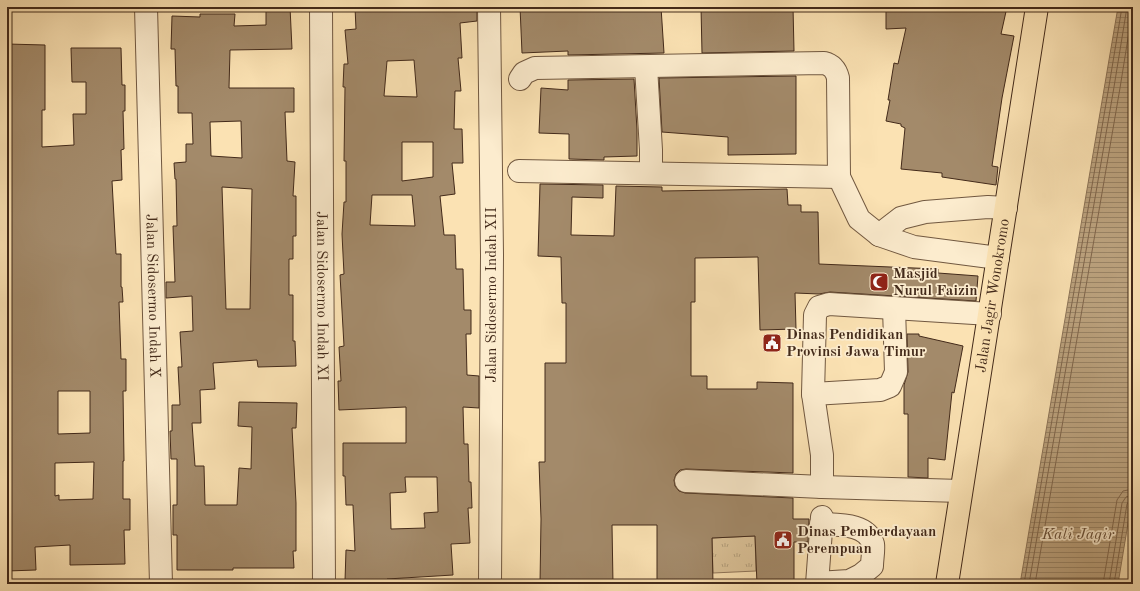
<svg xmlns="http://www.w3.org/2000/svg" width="1140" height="591" viewBox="0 0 1140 591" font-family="'Old Standard TT',serif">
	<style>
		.grass { fill: url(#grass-tufts); stroke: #90765a }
		.water { fill: url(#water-rules); stroke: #8c7357 }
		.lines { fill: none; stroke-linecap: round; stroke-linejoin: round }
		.shore { stroke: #80664c; stroke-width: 1 }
		.building { fill: #a38a6a; stroke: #432a1a; fill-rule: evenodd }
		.minor-casing { stroke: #715840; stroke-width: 24 }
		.major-casing { stroke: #432a1a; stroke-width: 24 }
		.minor { stroke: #fcecce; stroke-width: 22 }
		.major { stroke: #fbe2b3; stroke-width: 22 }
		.labels { text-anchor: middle; stroke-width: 3.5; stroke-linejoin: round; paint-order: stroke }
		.poi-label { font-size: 15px; font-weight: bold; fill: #432a1a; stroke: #fcecce; text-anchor: start }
		.street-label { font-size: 15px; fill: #432a1a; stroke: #fcecce }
		.water-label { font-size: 16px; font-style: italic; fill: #674e38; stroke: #fcecce }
	</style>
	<defs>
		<pattern id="grass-tufts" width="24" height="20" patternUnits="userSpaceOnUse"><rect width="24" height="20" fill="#dcc399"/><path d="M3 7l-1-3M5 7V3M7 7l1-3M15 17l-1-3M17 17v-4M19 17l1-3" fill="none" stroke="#b49f7c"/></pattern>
		<pattern id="water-rules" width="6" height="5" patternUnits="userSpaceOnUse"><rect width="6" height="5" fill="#bca37f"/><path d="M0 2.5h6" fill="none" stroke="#9a8567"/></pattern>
	</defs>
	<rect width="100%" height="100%" fill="#fbe2b3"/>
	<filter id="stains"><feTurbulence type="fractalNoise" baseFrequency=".005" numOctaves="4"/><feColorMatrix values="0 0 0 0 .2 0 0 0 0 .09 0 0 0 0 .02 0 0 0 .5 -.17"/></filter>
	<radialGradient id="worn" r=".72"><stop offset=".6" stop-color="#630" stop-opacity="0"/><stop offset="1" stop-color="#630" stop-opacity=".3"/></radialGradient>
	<path class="grass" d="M 755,536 L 756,571 L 713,573 L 712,538 Z"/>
	<path class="water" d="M 1118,7 L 1133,7 L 1133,493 L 1118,584 L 1020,584 Z"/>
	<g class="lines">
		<path class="shore" d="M 1024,584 L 1109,86 L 1122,7
			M 1029,584 L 1114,87 L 1127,7
			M 1035,584 L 1120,88 L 1133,7
			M 1103,584 L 1117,500 L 1123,491 L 1133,489
			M 1109,584 L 1122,503 L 1126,497 L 1133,495
			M 1114,584 L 1127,504 L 1129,501 L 1133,500"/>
	</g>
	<path class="building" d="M 266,7 L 290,7 L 292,49 L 230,50 L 229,88 L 294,88 L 294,112 L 285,112 L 287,161 L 295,162 L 293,196 L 296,196 L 296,236 L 293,236 L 293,259 L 289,259 L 289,295 L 293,295 L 293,341 L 295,341 L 296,366 L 258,367 L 257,360 L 213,363 L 215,389 L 200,390 L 201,423 L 192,423 L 195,466 L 204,466 L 205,505 L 237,505 L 239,468 L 251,469 L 252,427 L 238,426 L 239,402 L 297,403 L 296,428 L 292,428 L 296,503 L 296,551 L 293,551 L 294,568 L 233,568 L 233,570 L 177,570 L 177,535 L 173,535 L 173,505 L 177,505 L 177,459 L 171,459 L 170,431 L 172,431 L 172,405 L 180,405 L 178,367 L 182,367 L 180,332 L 193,331 L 192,296 L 166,298 L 166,282 L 175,282 L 173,226 L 177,226 L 176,179 L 175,179 L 174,163 L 186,162 L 186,144 L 193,144 L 192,113 L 178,113 L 178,86 L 176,86 L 175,49 L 171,49 L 172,16 L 200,17 L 200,14 L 235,14 L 234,26 L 266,25 ZM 241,121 L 242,158 L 211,156 L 210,122 ZM 222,187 L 252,189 L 250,309 L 226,309 Z
		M 355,7 L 477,7 L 477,21 L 460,23 L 462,58 L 458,58 L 461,91 L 455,91 L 454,129 L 462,129 L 463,163 L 452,163 L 455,194 L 440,196 L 444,235 L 455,235 L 456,269 L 463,269 L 464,310 L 471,310 L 471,334 L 466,334 L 467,375 L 479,376 L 479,408 L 463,407 L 464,444 L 468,444 L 469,482 L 471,482 L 472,508 L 468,508 L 470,543 L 451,544 L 453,575 L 387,579 L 387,583 L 345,581 L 346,550 L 355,551 L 353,505 L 346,505 L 345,476 L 343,476 L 343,443 L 406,443 L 406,407 L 339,410 L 338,381 L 341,381 L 339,347 L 344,346 L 340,275 L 344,274 L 342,234 L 344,202 L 346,202 L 346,161 L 344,161 L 345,87 L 343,87 L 344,64 L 348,64 L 345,30 L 356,29 ZM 414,60 L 417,97 L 384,96 L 387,61 ZM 402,142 L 433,142 L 433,177 L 402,181 ZM 372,195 L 412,195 L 415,226 L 370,225 ZM 405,477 L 437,477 L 438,512 L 424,513 L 425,528 L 391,529 L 390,493 L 406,492 Z
		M 520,7 L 661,7 L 664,53 L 568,55 L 568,51 L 522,53 Z
		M 701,7 L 793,7 L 794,51 L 702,53 Z
		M 886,7 L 1007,7 L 1001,34 L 1014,36 L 1002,98 L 992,166 L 998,167 L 996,185 L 942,177 L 942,173 L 901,169 L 905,128 L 901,126 L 901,124 L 886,121 L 890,100 L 888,100 L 894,63 L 898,64 L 906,28 L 886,29 Z
		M 7,44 L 45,45 L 45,110 L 42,110 L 42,147 L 74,145 L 73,114 L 86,114 L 86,82 L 72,82 L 71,48 L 121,48 L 122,85 L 125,85 L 125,111 L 123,111 L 124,149 L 121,150 L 122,180 L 112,181 L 116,254 L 121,254 L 121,287 L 122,287 L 123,302 L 119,302 L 121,359 L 126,359 L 126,391 L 123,391 L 124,461 L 123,461 L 123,499 L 130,499 L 130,530 L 124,530 L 125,564 L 70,565 L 70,545 L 35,547 L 36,570 L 7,571 ZM 58,391 L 90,391 L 90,433 L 58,434 ZM 94,462 L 93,499 L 59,500 L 59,495 L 55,496 L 55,463 Z
		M 796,76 L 796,154 L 728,155 L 728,137 L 662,132 L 659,78 Z
		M 634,79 L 637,130 L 637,156 L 604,157 L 604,160 L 569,159 L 569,134 L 539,133 L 541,88 L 568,90 L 568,80 Z
		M 540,184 L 603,185 L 603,198 L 572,197 L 571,235 L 614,236 L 616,186 L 662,187 L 662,191 L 787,189 L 788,205 L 801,205 L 801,212 L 818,212 L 819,264 L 938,269 L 938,273 L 978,276 L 976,301 L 830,292 L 819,294 L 795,293 L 796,329 L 760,330 L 758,257 L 695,258 L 695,302 L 691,302 L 691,376 L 707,376 L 707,389 L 757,389 L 757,382 L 793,383 L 793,473 L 686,469 L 680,470 L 676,474 L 674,480 L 675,486 L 679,491 L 685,493 L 793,498 L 793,519 L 809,519 L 808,542 L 794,542 L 794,584 L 757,584 L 755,536 L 712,538 L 713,584 L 657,584 L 657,525 L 612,525 L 613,584 L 540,584 L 541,519 L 539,462 L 545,462 L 545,363 L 566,363 L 566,303 L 562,303 L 561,257 L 538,256 Z
		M 907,334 L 919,334 L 919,336 L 963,346 L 954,393 L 952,392 L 945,460 L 928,458 L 928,478 L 908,477 L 908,414 L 904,414 L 904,385 L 908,372 Z"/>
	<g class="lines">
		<g class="minor-casing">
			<g id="minor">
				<path id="s1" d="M 146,7 L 161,584"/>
				<path id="s2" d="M 321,7 L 324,584"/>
				<path d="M 489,7 L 492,255 L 490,584"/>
				<path d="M 646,67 L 651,150 L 651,173"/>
				<path d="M 520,79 L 524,73 L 535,68 L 824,63 C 832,65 836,70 838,78 L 839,177 L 859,219 L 879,235 L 914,247 L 998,258"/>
				<path d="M 519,171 L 839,177"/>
				<path d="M 879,235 L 901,218 L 925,212 L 988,207 L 1006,208"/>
				<path d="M 813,394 L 880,390 L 890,386 L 896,372 L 894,308"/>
				<path d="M 686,481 L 822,487 L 961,491"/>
				<path d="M 822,487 L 822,455 L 813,394 L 815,315 L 819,307 L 829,304 L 990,314"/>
				<path d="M 817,583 L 849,581 L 861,575 L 872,566 C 872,559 874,550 873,544 C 867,523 838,525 821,524"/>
				<path d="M 817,584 L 822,517"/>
			</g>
		</g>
		<g class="major-casing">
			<g id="major">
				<path id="s3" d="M 947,584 L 1037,7"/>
			</g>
		</g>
		<use href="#minor" class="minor"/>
		<use href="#major" class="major"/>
	</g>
	<defs>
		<g id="mosque-square" transform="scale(1)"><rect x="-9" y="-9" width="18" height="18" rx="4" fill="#8f2418" stroke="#fcecce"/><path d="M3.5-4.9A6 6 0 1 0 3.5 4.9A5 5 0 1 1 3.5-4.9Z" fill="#fff"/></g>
		<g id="civic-square" transform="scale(1)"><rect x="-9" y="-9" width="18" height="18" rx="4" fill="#8f2418" stroke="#fcecce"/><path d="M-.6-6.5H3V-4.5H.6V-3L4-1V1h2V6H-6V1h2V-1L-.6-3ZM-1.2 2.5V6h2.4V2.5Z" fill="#fff"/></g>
	</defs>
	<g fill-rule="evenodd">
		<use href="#mosque-square" x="879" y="282"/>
		<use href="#civic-square" x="772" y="343"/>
		<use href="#civic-square" x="783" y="540"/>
	</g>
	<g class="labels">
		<g class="poi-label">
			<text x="893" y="278">Masjid<tspan x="893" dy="17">Nurul Faizin</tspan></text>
			<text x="786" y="339">Dinas Pendidikan<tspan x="786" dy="17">Provinsi Jawa Timur</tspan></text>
			<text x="797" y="536">Dinas Pemberdayaan<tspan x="797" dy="17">Perempuan</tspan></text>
		</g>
		<g class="street-label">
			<text dy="5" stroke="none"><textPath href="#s2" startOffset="289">Jalan Sidosermo Indah XI</textPath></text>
			<text transform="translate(491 295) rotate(-90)" y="5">Jalan Sidosermo Indah XII</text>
			<text dy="5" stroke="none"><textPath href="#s1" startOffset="289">Jalan Sidosermo Indah X</textPath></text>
			<text dy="5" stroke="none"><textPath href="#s3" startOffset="292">Jalan Jagir Wonokromo</textPath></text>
		</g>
		<g class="water-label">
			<text x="1078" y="539">Kali Jagir</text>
		</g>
	</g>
	<rect width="1140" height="591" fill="none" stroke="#fbe2b3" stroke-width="24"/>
	<rect x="8" y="8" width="1124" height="575" fill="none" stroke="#432a1a" stroke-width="2"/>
	<rect x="12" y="12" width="1116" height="567" fill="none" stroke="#432a1a"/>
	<rect width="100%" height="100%" filter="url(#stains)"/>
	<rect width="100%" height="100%" fill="url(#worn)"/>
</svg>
